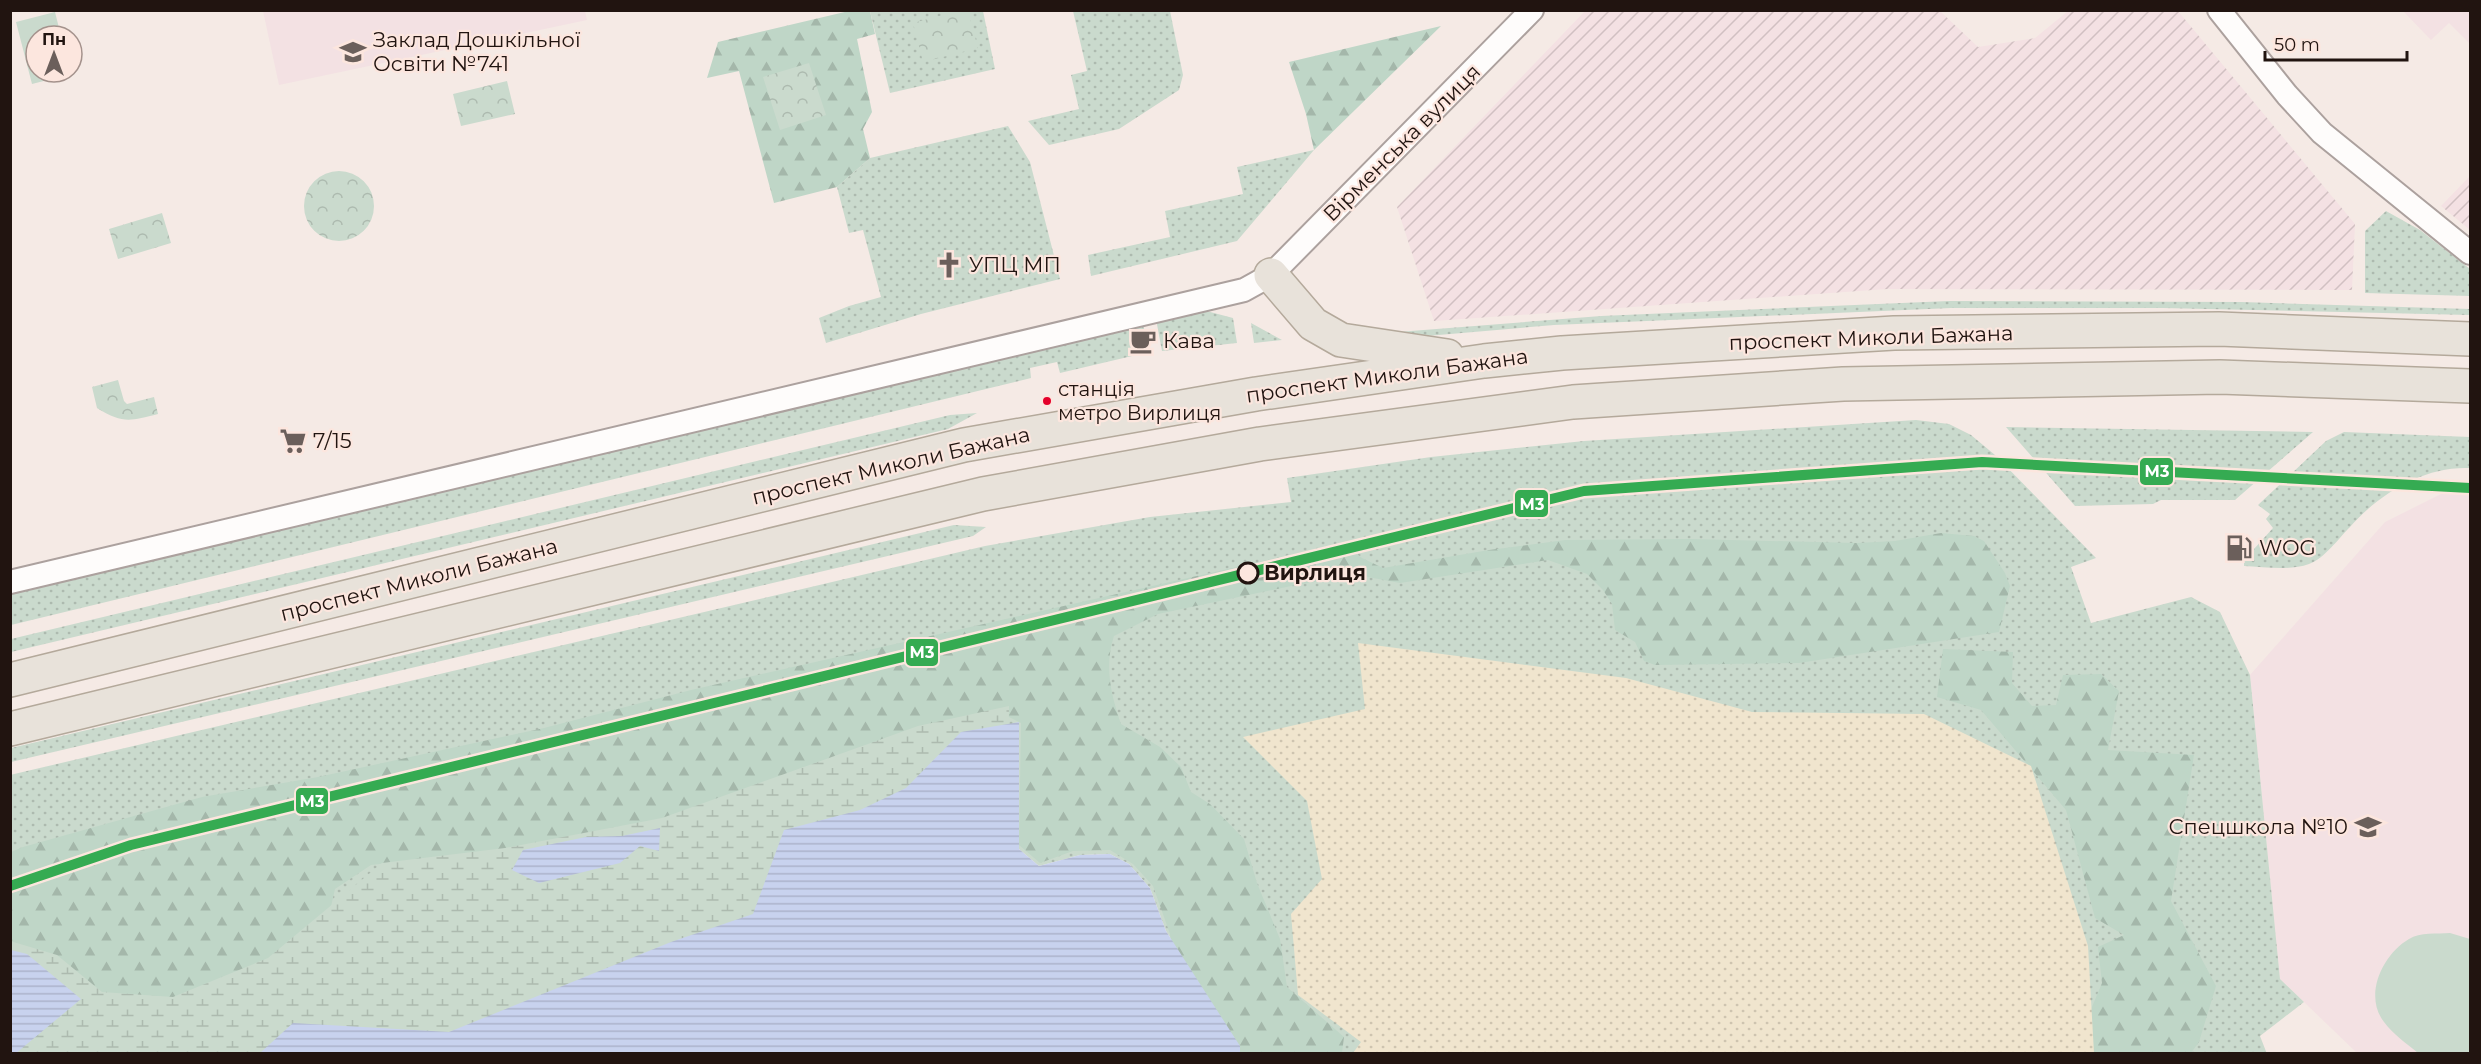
<svg xmlns="http://www.w3.org/2000/svg" width="2481" height="1064" viewBox="0 0 2481 1064" font-family="Montserrat,sans-serif">
	<style>
		.industrial { fill: url(#industrial-furrows) }
		.education { fill: #f3e1e3 }
		.grass { fill: url(#grass-dots) }
		.forest { fill: url(#forest-firs) }
		.wetland { fill: url(#wetland-marsh) }
		.sand { fill: url(#sand-dots) }
		.park { fill: url(#park-crowns) }
		.pitch { fill: #cadacd }
		.water { fill: url(#water-rules) }
		.lines { fill: none; stroke-linecap: round; stroke-linejoin: round }
		.minor-casing { stroke: #aca19e; stroke-width: 26 }
		.trunk-casing { stroke: #b4a99b; stroke-width: 36 }
		.minor { stroke: #fefcfb; stroke-width: 22 }
		.trunk { stroke: #e8e2da; stroke-width: 33 }
		.metro-1-casing { stroke: #fce6de; stroke-width: 15 }
		.metro-1 { stroke: #35ab52; stroke-width: 10 }
		.bus-dot { fill: #e4002b; stroke: #fce6de; stroke-width: 2 }
		.stop-dot { fill: #fce6de; stroke: #211410; stroke-width: 3 }
		.labels { text-anchor: middle; stroke-width: 4.5; stroke-linejoin: round; paint-order: stroke }
		.bus-label { font-size: 20px; fill: #211410; stroke: #fce6de; text-anchor: start }
		.poi-label { font-size: 21px; fill: #211410; stroke: #fce6de; text-anchor: start }
		.street-label { font-size: 21px; fill: #211410; stroke: #fce6de }
		.stop-label { font-size: 21px; font-weight: bold; fill: #211410; stroke: #fce6de; text-anchor: start }
		.line-badge { stroke: #fce6de; stroke-width: 2 }
		.badge-label { font-size: 16px; text-anchor: middle; font-weight: bold; fill: #fff }
	</style>
	<defs>
		<pattern id="industrial-furrows" width="10" height="10" patternUnits="userSpaceOnUse" patternTransform="scale(1.5)"><rect width="10" height="10" fill="#f4e1e3"/><path d="M-1 1l2-2M0 10L10 0M9 11l2-2" fill="none" stroke="#d1c0c2"/></pattern>
		<pattern id="grass-dots" width="8" height="8" patternUnits="userSpaceOnUse" patternTransform="scale(1.5)"><rect width="8" height="8" fill="#cadacd"/><path d="M2 2h.1M6 6h.1" fill="none" stroke="#adbaaf" stroke-width="1.8" stroke-linecap="round"/></pattern>
		<pattern id="forest-firs" width="22" height="20" patternUnits="userSpaceOnUse" patternTransform="scale(1.5)"><rect width="22" height="20" fill="#bfd6c7"/><path d="M5 1l3.5 6h-7zM16 11l3.5 6h-7z" fill="#a4b7aa"/></pattern>
		<pattern id="wetland-marsh" width="20" height="14" patternUnits="userSpaceOnUse" patternTransform="scale(1.5)"><rect width="20" height="14" fill="#cadacd"/><path d="M1 5h8M5 5V1M11 12h8M15 12V8" fill="none" stroke="#adbaaf"/></pattern>
		<pattern id="sand-dots" width="8" height="8" patternUnits="userSpaceOnUse" patternTransform="scale(1.5)"><rect width="8" height="8" fill="#f0e5ce"/><path d="M2 2h.1M6 6h.1" fill="none" stroke="#cec4b0" stroke-width="1.8" stroke-linecap="round"/></pattern>
		<pattern id="park-crowns" width="20" height="18" patternUnits="userSpaceOnUse" patternTransform="scale(1.5)"><rect width="20" height="18" fill="#cadacd"/><path d="M2 6a3 3 0 1 1 6 0M12 15a3 3 0 1 1 6 0" fill="none" stroke="#adbaaf"/></pattern>
		<pattern id="water-rules" width="6" height="5" patternUnits="userSpaceOnUse" patternTransform="scale(1.5)"><rect width="6" height="5" fill="#c8d2ee"/><path d="M0 2.5h6" fill="none" stroke="#acb3cb"/></pattern>
	</defs>
	<rect width="100%" height="100%" fill="#f5eae5"/>
	<path class="industrial" d="M 1585,11 L 1940,11 L 1978,47 L 2035,38 L 2068,11 L 2178,11 L 2355,224 L 2352,290 L 1887,289 L 1434,321 L 1397,207 Z
		M 2470,176 L 2470,230 L 2441,206 Z"/>
	<path class="education" d="M 585,11 L 587,20 L 279,85 L 263,11 Z
		M 2403,11 L 2470,11 L 2470,44 L 2449,23 L 2431,40 Z
		M 2449,490 L 2470,491 L 2470,1053 L 2357,1053 L 2280,979 L 2250,675 L 2385,522 Z"/>
	<path class="grass" d="M 870,11 L 983,11 L 995,69 L 890,93 Z
		M 1073,11 L 1170,11 L 1183,75 L 1179,90 L 1119,129 L 1049,145 L 1028,121 L 1079,109 L 1071,75 L 1087,71 Z
		M 1008,126 L 1030,162 L 1060,279 L 921,314 L 826,343 L 819,318 L 849,306 L 881,297 L 863,230 L 849,233 L 837,187 L 870,158 Z
		M 1314,150 L 1237,241 L 1091,276 L 1088,255 L 1170,237 L 1165,211 L 1243,194 L 1237,167 Z
		M 2386,211 L 2420,230 L 2470,269 L 2470,296 L 2365,293 L 2365,231 Z
		M 1949,301 L 2241,302 L 2470,309 L 2470,315 L 2163,308 L 1951,308 L 1554,325 L 1427,336 L 1398,332 L 1601,316 Z
		M 1195,308 L 1233,318 L 1237,343 L 1162,351 L 1156,319 Z
		M 1142,320 L 1149,352 L 1060,373 L 1057,362 L 1030,368 L 1031,378 L 11,625 L 10,593 Z
		M 1251,323 L 1282,340 L 1254,343 Z
		M 977,413 L 948,429 L 11,652 L 11,639 L 950,415 Z
		M 1916,420 L 1949,424 L 1971,435 L 1995,455 L 2096,558 L 2071,567 L 2091,623 L 2191,597 L 2220,612 L 2250,675 L 2280,979 L 2304,1002 L 2260,1036 L 2267,1054 L 1240,1053 L 1240,1045 L 1166,931 L 1150,888 L 1129,864 L 1110,854 L 1080,855 L 1039,866 L 1019,849 L 1019,723 L 11,1053 L 10,775 L 985,546 L 1150,517 L 1291,502 L 1287,478 L 1431,457 L 1584,441 Z
		M 2006,427 L 2313,432 L 2235,500 L 2161,500 L 2153,504 L 2075,506 Z
		M 2344,432 L 2470,437 L 2470,468 C 2424,466 2380,493 2350,527 C 2338,539 2325,558 2309,564 C 2290,571 2265,567 2244,566 L 2244,560 L 2273,528 L 2266,519 L 2270,514 L 2258,505 L 2326,441 Z
		M 954,525 L 986,527 L 973,536 L 11,762 L 11,748 Z"/>
	<path class="forest" d="M 849,11 L 870,11 L 875,34 L 857,39 L 872,112 L 863,129 L 870,158 L 837,187 L 774,203 L 739,71 L 707,78 L 718,42 Z
		M 1441,26 L 1314,150 L 1306,114 L 1289,62 Z
		M 1941,533 L 1974,536 L 1984,541 L 2005,573 L 2010,586 L 1999,632 L 1799,663 L 1655,665 L 1644,661 L 1635,642 L 1615,630 L 1612,604 L 1603,590 L 1587,574 L 1548,560 L 1400,583 L 1357,575 L 1296,585 L 1158,614 L 1114,636 C 1104,666 1111,695 1121,724 L 1160,747 L 1181,767 L 1191,792 L 1210,804 L 1244,839 L 1257,883 L 1280,939 L 1287,987 L 1344,1037 L 1342,1053 L 1229,1053 L 1172,963 L 1170,934 L 1153,886 L 1133,864 L 1110,850 L 1073,851 L 1040,863 L 1019,845 L 1021,723 L 1009,717 L 703,828 L 371,865 L 335,889 L 330,911 L 333,951 L 135,1010 L 11,951 L 11,852 L 23,847 L 202,797 L 318,777 L 544,728 L 691,690 L 1338,544 L 1352,550 L 1362,558 L 1383,568 L 1489,550 L 1565,540 L 1692,539 L 1857,543 L 1895,541 Z
		M 1943,649 L 2013,652 L 2012,683 L 2032,706 L 2056,705 L 2063,675 L 2101,674 L 2119,691 L 2108,750 L 2194,755 L 2171,901 L 2216,986 L 2199,1042 L 2191,1053 L 2085,1053 L 2084,1026 L 2102,983 L 2098,947 L 2124,935 L 2095,918 L 2066,810 L 1981,710 L 1937,697 Z"/>
	<path class="wetland" d="M 1009,706 L 1007,858 L 860,878 L 458,1035 L 273,1053 L 11,1053 L 10,941 L 57,955 L 102,992 L 173,997 L 268,958 L 382,863 L 505,848 L 662,818 L 918,726 Z"/>
	<path class="sand" d="M 1358,643 L 1626,678 L 1752,712 L 1924,714 L 2031,766 L 2088,946 L 2094,1053 L 1353,1053 L 1361,1042 L 1298,995 L 1291,914 L 1322,879 L 1307,801 L 1243,737 L 1365,709 Z"/>
	<path class="park" d="M 962,10 L 968,11 L 978,48 L 923,62 L 913,23 Z
		M 809,63 L 826,115 L 780,130 L 763,77 Z
		M 507,81 L 515,114 L 461,126 L 453,94 Z
		M304 206a35 35 0 1 1 70 0a35 35 0 1 1-70 0Z
		M 162,213 L 171,243 L 118,259 L 109,229 Z
		M 118,380 L 124,401 L 127,404 L 154,397 L 158,414 C 130,421 123,424 97,408 L 92,387 Z"/>
	<path class="pitch" d="M 55,12 L 61,36 L 36,36 L 36,72 L 71,74 L 32,84 L 16,22 Z
		M 2450,933 L 2470,939 L 2470,1053 L 2418,1053 C 2407,1044 2393,1034 2384,1022 C 2363,995 2383,954 2409,939 C 2420,932 2437,934 2450,933 Z"/>
	<path class="water" d="M 1019,722 L 1019,849 L 1039,866 L 1080,855 L 1110,854 L 1129,864 L 1150,888 L 1166,931 L 1240,1046 L 1240,1053 L 260,1053 L 293,1023 L 449,1032 L 671,942 L 753,914 L 784,830 L 860,810 L 906,788 L 961,732 Z
		M 660,828 L 659,851 L 640,846 L 620,863 L 539,883 L 512,870 L 523,850 L 586,837 L 622,836 Z
		M 11,950 L 27,954 L 81,999 L 15,1054 L 10,1053 Z"/>
	<g class="lines">
		<g class="minor-casing">
			<path id="minor" d="M 2219,10 L 2287,95 L 2322,133 L 2470,253
				M 10,582 L 1244,290 L 1271,275 L 1532,10"/>
		</g>
		<g class="trunk-casing">
			<path id="trunk" d="M 1271,275 L 1313,324 L 1341,340 L 1447,356
				M 10,680 L 964,445 L 1256,394 L 1484,361 L 1562,353 L 1894,333 L 2219,329 L 2470,339
				M 10,729 L 983,494 L 1260,444 L 1573,402 L 1843,384 L 2220,377 L 2470,386"/>
		</g>
		<use href="#minor" class="minor"/>
		<use href="#trunk" class="trunk"/>
		<g class="metro-1-casing">
			<path id="metro-1" d="M 10,886 L 131,845 L 1584,491 L 1982,462 L 2470,488"/>
		</g>
		<use href="#metro-1" class="metro-1"/>
	</g>
	<defs>
		<g id="school-bare" transform="scale(2.07)"><path d="M0-5L7-2L0 1L-7-2ZM-4 1L0 2.5L4 1V4Q0 6-4 4Z" fill="#6b5f5b" stroke="#fce6de" stroke-width="2.5" paint-order="stroke"/></g>
		<g id="church-bare" transform="scale(2.07)"><path d="M-1.2-6h2.4v3.5h3.3v2.4h-3.3V6h-2.4V-.1h-3.3v-2.4h3.3Z" fill="#6b5f5b" stroke="#fce6de" stroke-width="2.5" paint-order="stroke"/></g>
		<g id="cafe-bare" transform="scale(2.07)"><path d="M-5.5-4.5H6V0H3Q3 3.5 0 3.5H-2.5Q-5.5 3.5-5.5 0ZM3-3.2v2h1.7v-2ZM-6 4.5H4V6H-6Z" fill="#6b5f5b" stroke="#fce6de" stroke-width="2.5" paint-order="stroke"/></g>
		<g id="supermarket-bare" transform="scale(2.07)"><path d="M-6-5.5h2.5l.6 2H6L4.5 2H-2.5L-4.4-4H-6ZM-1.5 3.2a1.3 1.3 0 1 0 .1 0ZM3 3.2a1.3 1.3 0 1 0 .1 0Z" fill="#6b5f5b" stroke="#fce6de" stroke-width="2.5" paint-order="stroke"/></g>
		<g id="fuel-bare" transform="scale(2.07)"><path d="M-5.5-6h7V0h2V4h1.3V-2.5L3-4.5l.8-.8L6-3V5H2.5V1h-1V6h-7ZM-4.2-4.7v3.2H.2V-4.7Z" fill="#6b5f5b" stroke="#fce6de" stroke-width="2.5" paint-order="stroke"/></g>
	</defs>
	<g fill-rule="evenodd">
		<use href="#school-bare" x="353" y="52"/>
		<use href="#church-bare" x="949" y="265"/>
		<use href="#cafe-bare" x="1143" y="341"/>
		<use href="#supermarket-bare" x="293" y="441"/>
		<use href="#fuel-bare" x="2239" y="548"/>
		<use href="#school-bare" x="2368" y="827"/>
	</g>
	<circle class="bus-dot" cx="1047" cy="401" r="5"/>
	<circle class="stop-dot" cx="1248" cy="573" r="10"/>
	<g class="labels">
		<g class="bus-label">
			<text x="1058" y="396">станція<tspan x="1058" dy="24">метро Вирлиця</tspan></text>
		</g>
		<g class="poi-label">
			<text x="373" y="47">Заклад Дошкільної<tspan x="373" dy="24">Освіти №741</tspan></text>
			<text x="969" y="272">УПЦ МП</text>
			<text x="1163" y="348">Кава</text>
			<text x="313" y="448">7/15</text>
			<text x="2259" y="555">WOG</text>
			<text x="2348" y="834" text-anchor="end">Спецшкола №10</text>
		</g>
		<g class="street-label">
			<text transform="translate(1402 143) rotate(-45)" y="7">Вірменська вулиця</text>
			<text transform="translate(1871 338) rotate(-2)" y="7">проспект Миколи Бажана</text>
			<text transform="translate(1387 376) rotate(-8)" y="7">проспект Миколи Бажана</text>
			<text transform="translate(891 466) rotate(-13)" y="7">проспект Миколи Бажана</text>
			<text transform="translate(419 580) rotate(-14)" y="7">проспект Миколи Бажана</text>
		</g>
		<g class="stop-label">
			<text x="1264" y="580">Вирлиця</text>
		</g>
	</g>
	<g class="line-badge">
		<rect x="2139" y="457" width="35" height="29" rx="6" fill="#35ab52"/>
		<rect x="1514" y="489" width="35" height="29" rx="6" fill="#35ab52"/>
		<rect x="905" y="638" width="34" height="29" rx="6" fill="#35ab52"/>
		<rect x="295" y="787" width="34" height="28" rx="6" fill="#35ab52"/>
	</g>
	<g class="badge-label">
		<text x="2157" y="477">M3</text>
		<text x="1532" y="510">M3</text>
		<text x="922" y="658">M3</text>
		<text x="312" y="807">M3</text>
	</g>
	<rect width="2481" height="1064" fill="none" stroke="#211410" stroke-width="24"/>
	<g transform="translate(54 54)"><circle r="28" fill="#fce6de" stroke="#a4928c" stroke-width="1.5"/>
	<path d="M0-4.5L10 22L0 15L-10 22Z" fill="#6b5f5b"/>
	<text y="-9" font-size="16" font-weight="bold" text-anchor="middle" fill="#211410">Пн</text>
	</g>
	<path d="M2265 51v9h142v-9" fill="none" stroke="#211410" stroke-width="3"/>
	<text x="2274" y="51" font-size="18" fill="#211410" stroke="#fce6de" stroke-width="4.5" paint-order="stroke">50 m</text>
</svg>
